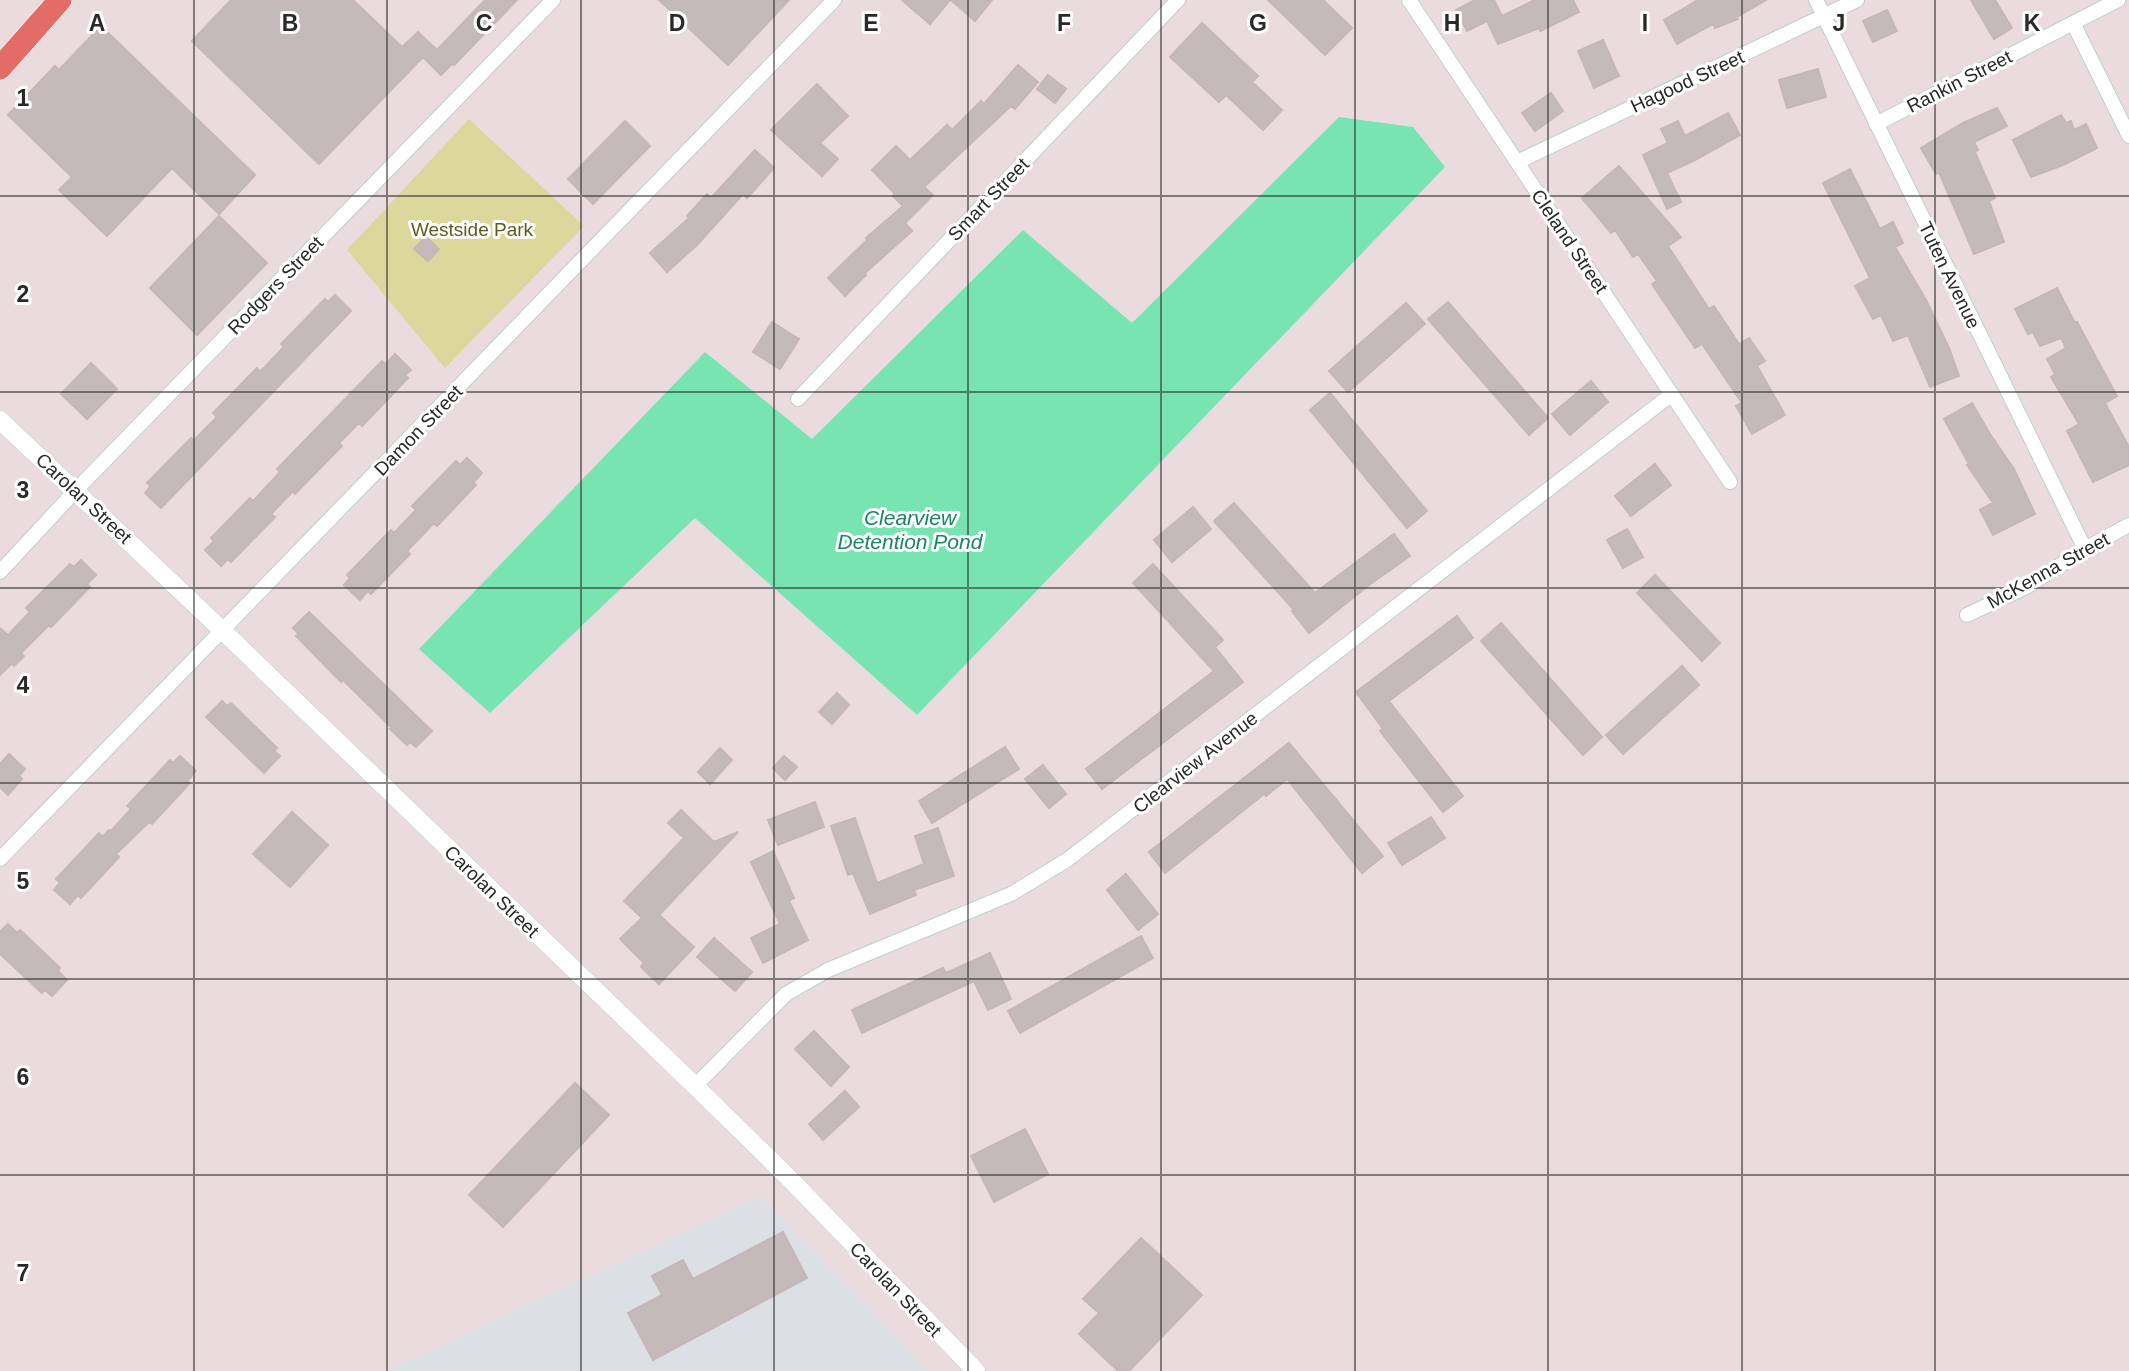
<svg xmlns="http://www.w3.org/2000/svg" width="2129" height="1371" viewBox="0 0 2129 1371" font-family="Helvetica,sans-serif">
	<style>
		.industrial { fill: #dcdfe3 }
		.green { fill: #dcd89c }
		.water { fill: #77e4b2 }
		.building { fill: #c5babb; stroke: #c5b6b7; stroke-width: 2 }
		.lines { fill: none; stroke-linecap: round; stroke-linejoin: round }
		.minor-casing { stroke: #c0cdce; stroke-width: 16 }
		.tertiary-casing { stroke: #c0cdce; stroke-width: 19 }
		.primary-casing { stroke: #fff; stroke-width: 24 }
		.minor { stroke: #fff; stroke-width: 14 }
		.tertiary { stroke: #fff; stroke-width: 18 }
		.primary { stroke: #e46c66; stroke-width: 23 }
		.grid { fill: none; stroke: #292929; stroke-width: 2; stroke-opacity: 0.55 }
		.labels { text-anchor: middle; stroke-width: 6; stroke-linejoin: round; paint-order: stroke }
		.street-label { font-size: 19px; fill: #292929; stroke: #fff }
		.park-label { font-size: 19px; fill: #5a5f1f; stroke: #fff }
		.water-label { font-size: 21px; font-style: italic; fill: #18875d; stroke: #fff }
		.grid-label { font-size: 23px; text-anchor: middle; font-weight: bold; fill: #292929; stroke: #fff; stroke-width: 6; stroke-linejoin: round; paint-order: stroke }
	</style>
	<rect width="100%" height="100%" fill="#eadcde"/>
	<path class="industrial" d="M 760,1196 L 930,1371 L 387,1371 Z"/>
	<path class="green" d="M 469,119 L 584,226 L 445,368 L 347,250 Z"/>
	<path class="water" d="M 1339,117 L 1413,127 L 1445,167 L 917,715 L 695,518 L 490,713 L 419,649 L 705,352 L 812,439 L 1023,230 L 1132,323 Z"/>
	<path class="building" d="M 231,0 L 353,0 L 402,47 L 418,32 L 437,50 L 485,0 L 517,0 L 454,65 L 452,64 L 441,75 L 423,57 L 319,164 L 192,41 Z
		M 659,0 L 789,0 L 728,65 Z
		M 902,0 L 950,0 L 930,24 Z
		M 951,0 L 992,0 L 975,21 Z
		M 1268,0 L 1323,0 L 1352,28 L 1325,55 Z
		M 1475,0 L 1494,0 L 1502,16 L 1535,0 L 1573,0 L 1579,12 L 1540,31 L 1539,28 L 1498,44 L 1487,21 L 1467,31 L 1456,10 Z
		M 1698,0 L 1766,0 L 1737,17 L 1738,19 L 1715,28 L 1713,24 L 1677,44 L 1664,20 Z
		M 1971,0 L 1995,0 L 2012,28 L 1994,39 Z
		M 1887,10 L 1897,31 L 1873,42 L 1863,21 Z
		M 1202,23 L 1258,76 L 1252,82 L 1282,110 L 1263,130 L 1226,95 L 1219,102 L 1170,57 Z
		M 101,26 L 255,175 L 219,214 L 172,168 L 107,236 L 59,190 L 72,177 L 8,115 L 55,66 L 59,70 Z
		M 1603,40 L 1619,76 L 1594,88 L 1578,51 Z
		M 1018,65 L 1038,82 L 1015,109 L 1011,106 L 924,187 L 933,195 L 905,223 L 912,231 L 865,273 L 866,275 L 845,296 L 828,278 L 867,240 L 866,238 L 903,206 L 893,196 L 895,194 L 872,170 L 896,146 L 910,160 L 947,125 L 952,130 L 981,101 L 984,104 Z
		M 1818,69 L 1826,97 L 1787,108 L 1779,80 Z
		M 1048,75 L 1066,89 L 1055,103 L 1037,89 Z
		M 817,84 L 848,116 L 820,143 L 838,159 L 822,176 L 771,130 Z
		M 1551,93 L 1563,111 L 1535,131 L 1522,113 Z
		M 1997,108 L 2007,126 L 1974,142 L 1978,150 L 1975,152 L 1995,198 L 1989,201 L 2004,242 L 1974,254 L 1939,172 L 1936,174 L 1921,148 L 1963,123 Z
		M 1728,113 L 1740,135 L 1695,160 L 1667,173 L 1681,202 L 1667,209 L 1643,155 L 1668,143 L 1661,129 L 1678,121 L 1685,136 Z
		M 2061,115 L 2066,123 L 2071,121 L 2074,130 L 2086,124 L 2097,148 L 2063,165 L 2031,177 L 2013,140 Z
		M 625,121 L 650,146 L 593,204 L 568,179 Z
		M 755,150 L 774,168 L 747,198 L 743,194 L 698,244 L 667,272 L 650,253 L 689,218 L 687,216 L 707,194 L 711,198 Z
		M 1619,166 L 1681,237 L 1668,246 L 1709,309 L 1714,306 L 1739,344 L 1749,338 L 1765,361 L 1757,366 L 1785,415 L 1752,434 L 1736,406 L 1742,403 L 1702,344 L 1695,348 L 1652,284 L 1657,281 L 1638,254 L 1633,257 L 1615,230 L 1611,233 L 1582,198 Z
		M 1850,169 L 1880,229 L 1893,222 L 1903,243 L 1895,247 L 1926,300 L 1949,348 L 1959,376 L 1930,387 L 1908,335 L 1893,341 L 1881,315 L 1873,319 L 1855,286 L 1870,278 L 1823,183 Z
		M 219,216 L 267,263 L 197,335 L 150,288 Z
		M 426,237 L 439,249 L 428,261 L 414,249 Z
		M 2057,288 L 2075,323 L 2077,322 L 2117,396 L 2105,403 L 2129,447 L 2129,465 L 2093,482 L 2067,431 L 2079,424 L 2051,377 L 2055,374 L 2047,359 L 2066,348 L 2061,338 L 2040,346 L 2033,332 L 2028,334 L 2015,309 Z
		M 335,295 L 351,311 L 161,508 L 145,493 L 151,486 L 147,483 L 191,438 L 194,440 L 217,417 L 213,413 L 257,368 L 260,372 L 284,347 L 281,344 L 325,299 L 328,302 Z
		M 1448,302 L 1548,418 L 1529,435 L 1428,319 Z
		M 1406,303 L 1425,324 L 1348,392 L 1329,371 Z
		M 772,322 L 799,339 L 780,369 L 753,352 Z
		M 395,354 L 411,370 L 405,375 L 408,378 L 362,426 L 359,423 L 339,443 L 342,446 L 295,494 L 293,491 L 271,514 L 275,517 L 231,562 L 228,559 L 221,566 L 205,550 L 214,541 L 211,538 L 250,498 L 253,501 L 280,472 L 277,469 L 382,361 L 386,364 Z
		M 91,363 L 117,389 L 87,419 L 61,394 Z
		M 1591,381 L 1608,402 L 1570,435 L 1552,414 Z
		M 1330,393 L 1427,511 L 1407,528 L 1310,410 Z
		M 1972,403 L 1990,434 L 2014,469 L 2035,514 L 1993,535 L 1980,510 L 1993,503 L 1967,465 L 1969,464 L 1944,419 Z
		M 467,458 L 482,473 L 473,483 L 476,485 L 437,526 L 434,523 L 407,551 L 410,554 L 371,594 L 368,591 L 360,600 L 344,585 L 350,578 L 347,575 L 391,530 L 394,533 L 416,510 L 412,506 L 456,461 L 460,465 Z
		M 1655,464 L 1671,485 L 1631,516 L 1615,496 Z
		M 1234,503 L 1315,593 L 1394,534 L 1410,556 L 1369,585 L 1309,633 L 1292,611 L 1294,610 L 1214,521 Z
		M 1193,507 L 1211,529 L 1172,562 L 1154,540 Z
		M 1627,529 L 1643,557 L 1623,568 L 1607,540 Z
		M 81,560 L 96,575 L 87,584 L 90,587 L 51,627 L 49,625 L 21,653 L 24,656 L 14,666 L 12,663 L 0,675 L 0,628 L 8,635 L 30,612 L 26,608 L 70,564 L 74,567 Z
		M 1153,564 L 1223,640 L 1215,647 L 1243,682 L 1102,789 L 1086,769 L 1214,671 L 1133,583 Z
		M 1655,575 L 1720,643 L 1702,661 L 1637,593 Z
		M 309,612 L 432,731 L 416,747 L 410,742 L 407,745 L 390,729 L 392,728 L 343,680 L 341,682 L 296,636 L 299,634 L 293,628 Z
		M 1457,616 L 1473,638 L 1389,701 L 1463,796 L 1443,812 L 1380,731 L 1383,729 L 1356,692 Z
		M 1501,623 L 1602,737 L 1583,755 L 1481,641 Z
		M 1682,666 L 1699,685 L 1623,754 L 1606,735 Z
		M 837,693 L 849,705 L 832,724 L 819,712 Z
		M 222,701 L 227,706 L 231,703 L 277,748 L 274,751 L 280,756 L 264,773 L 206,717 Z
		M 1289,743 L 1383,856 L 1362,873 L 1287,779 L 1266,796 L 1264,794 L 1165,873 L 1149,852 Z
		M 1005,747 L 1019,769 L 932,823 L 919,801 Z
		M 720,748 L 732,760 L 710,784 L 698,772 Z
		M 9,754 L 25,769 L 19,776 L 22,779 L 8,795 L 0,787 L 0,764 Z
		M 180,756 L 196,771 L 187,781 L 190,783 L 152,824 L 149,822 L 116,854 L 119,857 L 81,898 L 78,895 L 70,904 L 54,890 L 60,883 L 56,879 L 99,833 L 102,837 L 109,830 L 111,831 L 131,809 L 127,806 L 170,760 L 173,763 Z
		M 784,756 L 797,767 L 785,780 L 773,768 Z
		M 1043,765 L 1066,794 L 1049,808 L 1025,779 Z
		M 815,802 L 824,827 L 778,845 L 768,820 Z
		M 681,810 L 714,842 L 738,832 L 659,915 L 694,947 L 659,984 L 641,967 L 644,963 L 620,939 L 642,918 L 624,901 L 684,838 L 668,823 Z
		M 292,812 L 328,845 L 290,887 L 253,854 Z
		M 1431,817 L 1445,838 L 1402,865 L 1388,843 Z
		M 855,818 L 877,883 L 924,864 L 915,836 L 938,828 L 954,876 L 914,890 L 916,895 L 870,914 L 853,873 L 848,875 L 831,826 Z
		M 773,851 L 794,898 L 789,901 L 808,940 L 763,963 L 751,938 L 780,924 L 751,862 Z
		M 1126,874 L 1158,914 L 1138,930 L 1107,890 Z
		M 8,924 L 17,933 L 20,930 L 60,968 L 58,971 L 67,980 L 52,996 L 45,990 L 42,993 L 0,954 L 0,932 Z
		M 1141,936 L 1153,958 L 1020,1033 L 1008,1011 Z
		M 714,938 L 752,972 L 735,991 L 697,957 Z
		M 990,953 L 1011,999 L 988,1010 L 974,981 L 862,1033 L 852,1010 L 943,968 L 946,973 Z
		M 814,1031 L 849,1067 L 831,1086 L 795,1049 Z
		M 575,1083 L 609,1115 L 503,1227 L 469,1195 Z
		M 845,1091 L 859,1107 L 823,1140 L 809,1124 Z
		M 1025,1129 L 1048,1174 L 994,1202 L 971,1156 Z
		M 783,1232 L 807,1278 L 653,1360 L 628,1313 L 662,1295 L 652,1276 L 683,1260 L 693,1279 Z
		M 1141,1238 L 1202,1295 L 1129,1371 L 1118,1371 L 1079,1334 L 1099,1313 L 1083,1299 Z"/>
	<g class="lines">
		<g class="minor-casing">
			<path id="minor" d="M 1409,0 L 1730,482
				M 1816,0 L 2085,549
				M 2073,23 L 2129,136
				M 1876,124 L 2118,0
				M 1517,162 L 1857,0
				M 798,399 L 1178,0
				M 0,572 L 76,490 L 553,0
				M 1967,615 L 2028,586 L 2085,549 L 2129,525
				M 0,859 L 834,0
				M 695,1086 L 786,994 L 828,970 L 1011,894 L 1067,860 L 1672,394"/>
		</g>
		<g class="tertiary-casing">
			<path id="tertiary" d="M 0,420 L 223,631 L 695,1086 L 787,1176 L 976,1371"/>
		</g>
		<g class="primary-casing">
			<path id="primary" d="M 0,68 L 60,0"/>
		</g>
		<use href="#minor" class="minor"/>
		<use href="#tertiary" class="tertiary"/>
		<use href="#primary" class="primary"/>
	</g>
	<path class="grid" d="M 194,0 L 194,1371M 387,0 L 387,1371M 581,0 L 581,1371M 774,0 L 774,1371M 968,0 L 968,1371M 1161,0 L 1161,1371M 1355,0 L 1355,1371M 1548,0 L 1548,1371M 1742,0 L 1742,1371M 1935,0 L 1935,1371M 0,196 L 2129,196M 0,392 L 2129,392M 0,588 L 2129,588M 0,783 L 2129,783M 0,979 L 2129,979M 0,1175 L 2129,1175"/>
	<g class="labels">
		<g class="street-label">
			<text transform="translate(1687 81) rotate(-25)" y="7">Hagood Street</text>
			<text transform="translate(1959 81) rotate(-27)" y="7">Rankin Street</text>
			<text transform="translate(988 199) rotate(-46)" y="7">Smart Street</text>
			<text transform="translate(1570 241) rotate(56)" y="7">Cleland Street</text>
			<text transform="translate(1950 275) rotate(64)" y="7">Tuten Avenue</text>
			<text transform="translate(275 285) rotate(-46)" y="7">Rodgers Street</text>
			<text transform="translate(418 430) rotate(-46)" y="7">Damon Street</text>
			<text transform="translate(84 498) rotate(43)" y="7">Carolan Street</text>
			<text transform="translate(2048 570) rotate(-29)" y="7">McKenna Street</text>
			<text transform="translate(1195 762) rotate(-38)" y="7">Clearview Avenue</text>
			<text transform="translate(492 891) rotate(44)" y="7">Carolan Street</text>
			<text transform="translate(896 1289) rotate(46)" y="7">Carolan Street</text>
		</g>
		<g class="park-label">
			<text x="472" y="236">Westside Park</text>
		</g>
		<g class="water-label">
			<text x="910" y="525">Clearview<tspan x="910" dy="24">Detention Pond</tspan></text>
		</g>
	</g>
	<g class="grid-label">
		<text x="97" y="31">A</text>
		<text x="290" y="31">B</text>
		<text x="484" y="31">C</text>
		<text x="677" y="31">D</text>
		<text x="871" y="31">E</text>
		<text x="1064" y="31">F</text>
		<text x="1258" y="31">G</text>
		<text x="1452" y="31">H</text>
		<text x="1645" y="31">I</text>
		<text x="1839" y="31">J</text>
		<text x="2032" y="31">K</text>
		<text x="23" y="106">1</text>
		<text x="23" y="302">2</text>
		<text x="23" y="498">3</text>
		<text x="23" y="693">4</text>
		<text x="23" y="889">5</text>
		<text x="23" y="1085">6</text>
		<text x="23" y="1281">7</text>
	</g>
</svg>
